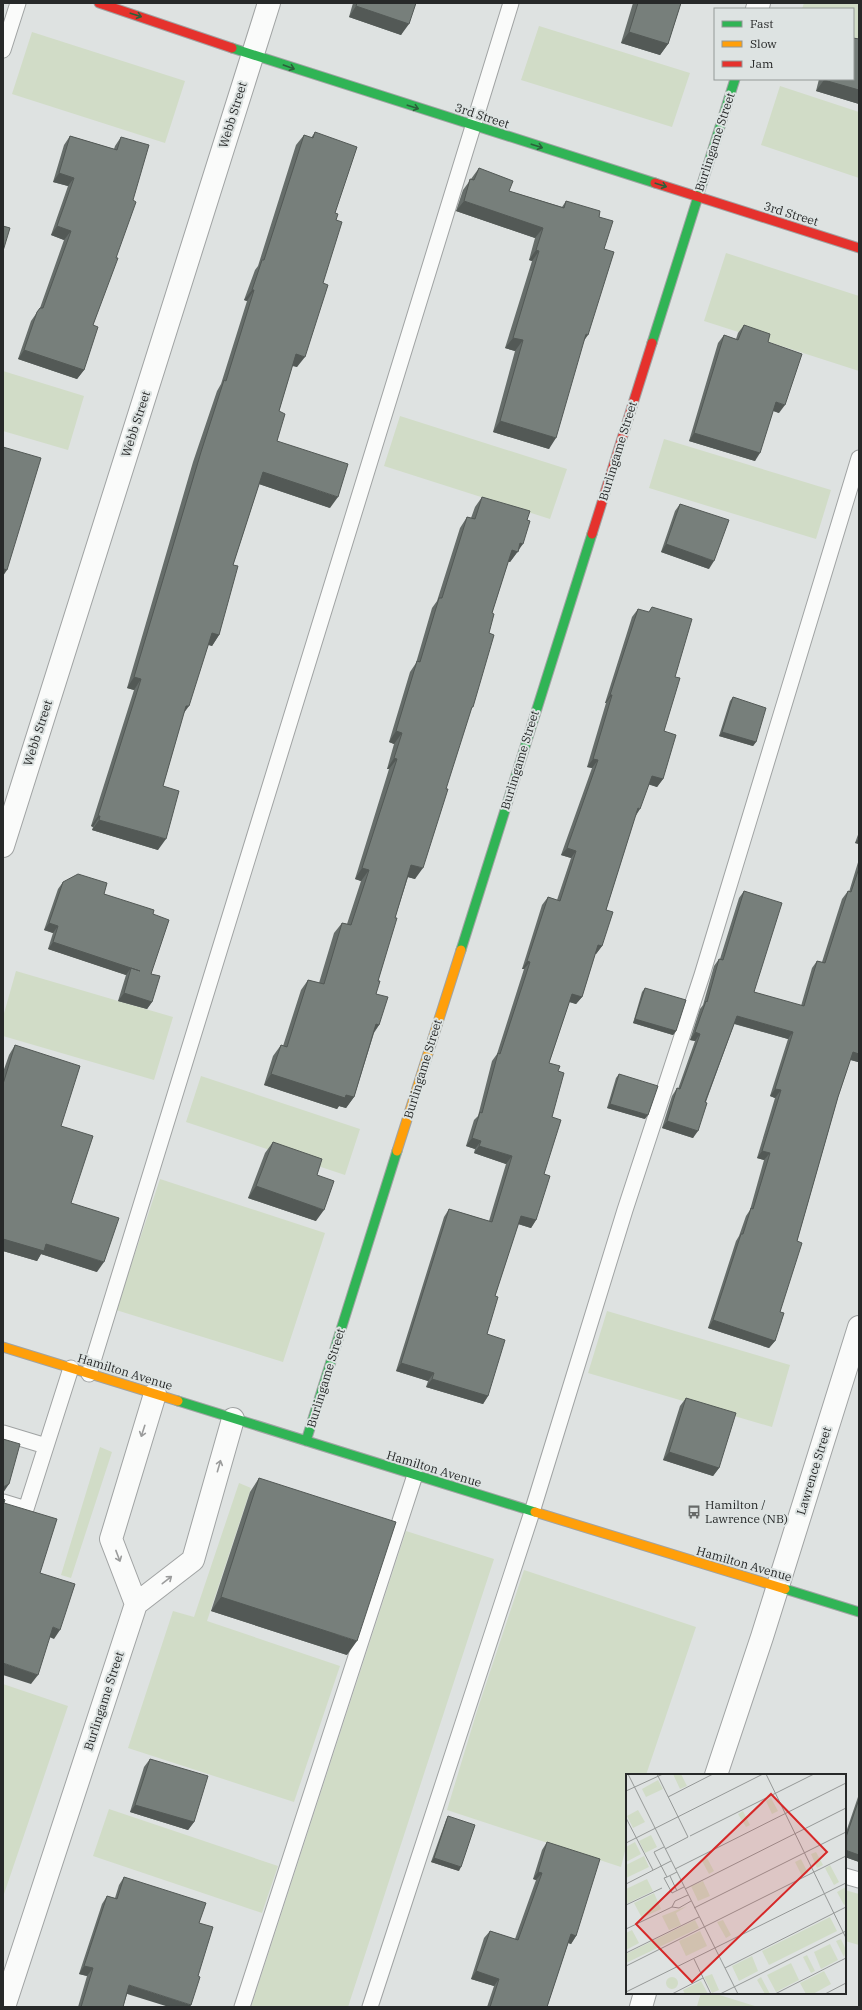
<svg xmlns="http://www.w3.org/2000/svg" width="862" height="2010" viewBox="0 0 862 2010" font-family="'IBM Plex Serif',serif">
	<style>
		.green { fill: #d1dcc7 }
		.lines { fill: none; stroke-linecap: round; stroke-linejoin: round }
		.lane-casing { stroke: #a0a3a3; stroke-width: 17 }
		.street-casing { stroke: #a0a3a3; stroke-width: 24 }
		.fast-casing { stroke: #a0a3a3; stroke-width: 11 }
		.slow-casing { stroke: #a0a3a3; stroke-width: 11 }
		.jam-casing { stroke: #a0a3a3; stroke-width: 11 }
		.lane { stroke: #fafbfa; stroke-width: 15 }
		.street { stroke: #fafbfa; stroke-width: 22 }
		.fast { stroke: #30b455; stroke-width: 9 }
		.slow { stroke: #ff9f0a; stroke-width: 9 }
		.jam { stroke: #e5322d; stroke-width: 9 }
		.wall { fill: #666d6a }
		.shaded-wall { fill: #535956 }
		.building { fill: #777f7b; stroke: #535956 }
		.oneway { stroke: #2b613b }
		.oneway2 { stroke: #9b9c9c }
		.labels { text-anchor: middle; stroke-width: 4; stroke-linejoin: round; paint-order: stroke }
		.street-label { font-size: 12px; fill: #272929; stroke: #dde3e2 }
		.poi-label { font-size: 12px; fill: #272929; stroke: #dde3e2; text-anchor: start }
		.inset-road { fill: none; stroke: #959897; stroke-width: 1 }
		.view { fill: #d62828; fill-opacity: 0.15; stroke: #d62828; stroke-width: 2 }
		.inset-edge { fill: none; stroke: #272929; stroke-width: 2 }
	</style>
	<rect width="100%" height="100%" fill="#dee2e1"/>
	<path class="green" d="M 804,3 L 859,3 L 859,48 L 853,46 L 853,9 L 802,9 Z
		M 539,26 L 690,73 L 672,127 L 521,80 Z
		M 32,32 L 185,81 L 165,143 L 12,94 Z
		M 780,86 L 859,112 L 859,178 L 761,145 Z
		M 726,253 L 859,296 L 859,371 L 704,321 Z
		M 3,371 L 84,396 L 68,450 L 3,431 Z
		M 400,416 L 567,469 L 550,519 L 384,466 Z
		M 664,439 L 831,490 L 816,539 L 649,488 Z
		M 16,971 L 173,1017 L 154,1080 L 3,1036 L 3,1017 Z
		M 201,1076 L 360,1129 L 345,1175 L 186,1122 Z
		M 160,1179 L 325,1233 L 283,1362 L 116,1310 Z
		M 607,1311 L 790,1365 L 772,1427 L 588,1373 Z
		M 100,1447 L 112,1452 L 71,1578 L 61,1575 Z
		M 239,1483 L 251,1488 L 207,1621 L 340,1666 L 294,1802 L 128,1748 L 173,1611 L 194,1617 Z
		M 406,1531 L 494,1559 L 348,2007 L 251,2007 Z
		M 524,1570 L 696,1627 L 646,1775 L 627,1775 L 627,1843 L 621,1867 L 447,1810 L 477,1711 Z
		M 3,1684 L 68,1706 L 3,1897 Z
		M 109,1809 L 278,1866 L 262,1913 L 93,1856 Z
		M 845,1890 L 859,1894 L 859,1945 L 845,1941 Z
		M 701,1993 L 713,1993 L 758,2007 L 699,2007 L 697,2006 Z"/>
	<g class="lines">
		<g class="lane-casing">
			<path id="lane" d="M 3,50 L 18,3
				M 89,1374 L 511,3
				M 3,1433 L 46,1446
				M 3,1502 L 26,1509 L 71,1368
				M 845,1876 L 859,1880
				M 242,2007 L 415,1475
				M 370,2007 L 532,1512 L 625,1210 L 702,975 L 859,458"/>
		</g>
		<g class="street-casing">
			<path id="street" d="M 757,9 L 759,3
				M 3,846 L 269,3
				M 136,1604 L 111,1539 L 155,1394
				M 716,1775 L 762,1637 L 859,1327
				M 4,2007 L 136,1604 L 193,1560 L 233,1419
				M 641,2007 L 645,1993"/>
		</g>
		<g class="fast-casing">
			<path id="fast" d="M 232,48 L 655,183
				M 652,343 L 735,79
				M 461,950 L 592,534
				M 178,1401 L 535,1512
				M 306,1441 L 397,1151
				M 785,1589 L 859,1612"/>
		</g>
		<g class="slow-casing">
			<path id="slow" d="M 397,1151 L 461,950
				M 3,1347 L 178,1401
				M 535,1512 L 785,1589"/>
		</g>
		<g class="jam-casing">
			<path id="jam" d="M 99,3 L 232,48
				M 655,183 L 859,248
				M 592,534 L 652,343"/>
		</g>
		<use href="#lane" class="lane"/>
		<use href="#street" class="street"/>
		<use href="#fast" class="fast"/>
		<use href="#slow" class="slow"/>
		<use href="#jam" class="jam"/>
	</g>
	<path class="wall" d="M 353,3 L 416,3 L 401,35 L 349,17 Z
		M 633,3 L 681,3 L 668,44 L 660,55 L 621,43 Z
		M 853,38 L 859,39 L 859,104 L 816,91 L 819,79 L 818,79 L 853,79 Z
		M 315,132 L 335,213 L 336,220 L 297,367 L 292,366 L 279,411 L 277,441 L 330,508 L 259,484 L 233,565 L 219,635 L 212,646 L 208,645 L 183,715 L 163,786 L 158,850 L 92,830 L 93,827 L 91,826 L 134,690 L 127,688 L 193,462 L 217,391 L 221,384 L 247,301 L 244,300 L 255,270 L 258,266 L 296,145 L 304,135 L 311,138 Z
		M 70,136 L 114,149 L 115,146 L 121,137 L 116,258 L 93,325 L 84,370 L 77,379 L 18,359 L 31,321 L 40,308 L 64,240 L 51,235 L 68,186 L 53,182 L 64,145 Z
		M 479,168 L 509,191 L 562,207 L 566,201 L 599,217 L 604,249 L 583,342 L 549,449 L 493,432 L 515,351 L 505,348 L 532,261 L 529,260 L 535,238 L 456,211 L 463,190 Z
		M 744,325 L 768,342 L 779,413 L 773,411 L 755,461 L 689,441 L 718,343 L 724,335 L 736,339 L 738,333 Z
		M 482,497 L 527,520 L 519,550 L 510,562 L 508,562 L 492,613 L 489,633 L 470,712 L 415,879 L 408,877 L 395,918 L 378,981 L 376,994 L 379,1025 L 374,1033 L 354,1097 L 346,1108 L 339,1106 L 337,1109 L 264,1085 L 273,1056 L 281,1045 L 283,1046 L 301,990 L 308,980 L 319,983 L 334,933 L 342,923 L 347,924 L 361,881 L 355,879 L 389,769 L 387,769 L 394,744 L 389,742 L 410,672 L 416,663 L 432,608 L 437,601 L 460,528 L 467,517 L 471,518 L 475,507 Z
		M 680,504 L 709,569 L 661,552 L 675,511 Z
		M 638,609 L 675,677 L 664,731 L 663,779 L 657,787 L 649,784 L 635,816 L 606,910 L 602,946 L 596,954 L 595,954 L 582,997 L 576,1004 L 569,1002 L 549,1063 L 558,1071 L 544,1174 L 536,1220 L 531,1228 L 518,1224 L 495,1296 L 487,1334 L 488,1396 L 483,1404 L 426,1387 L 428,1381 L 396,1371 L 444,1217 L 449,1209 L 489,1221 L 506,1164 L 474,1153 L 475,1149 L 466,1146 L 474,1120 L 478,1116 L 492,1061 L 497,1054 L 524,969 L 522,969 L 542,905 L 548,897 L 557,900 L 571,858 L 561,855 L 592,768 L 587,767 L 606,703 L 605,703 L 632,617 Z
		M 733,697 L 756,742 L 753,746 L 719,736 L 730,701 Z
		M 859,832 L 859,844 L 855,843 Z
		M 859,859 L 859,1062 L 858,1062 L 850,1060 L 838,1097 L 797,1241 L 780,1312 L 775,1341 L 769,1348 L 708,1328 L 736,1241 L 739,1236 L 746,1216 L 750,1210 L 764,1160 L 757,1158 L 775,1098 L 770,1096 L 788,1039 L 734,1024 L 693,1138 L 662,1128 L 672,1096 L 677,1088 L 678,1089 L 695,1041 L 690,1040 L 700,1009 L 703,1005 L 714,966 L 719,959 L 720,959 L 739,898 L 744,891 L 754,992 L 801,1006 L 812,968 L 817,961 L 822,962 L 842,899 L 848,891 L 849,892 Z
		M 63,882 L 104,894 L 153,914 L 151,974 L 152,1002 L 147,1009 L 118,1001 L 126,975 L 48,949 L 53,933 L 44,930 L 58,889 Z
		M 645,988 L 676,1031 L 673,1035 L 633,1023 L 642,992 Z
		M 15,1045 L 61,1126 L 71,1203 L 97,1272 L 41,1254 L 37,1261 L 3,1251 L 3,1072 L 9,1055 Z
		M 619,1074 L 645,1119 L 607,1108 L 616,1078 Z
		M 273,1142 L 317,1175 L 316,1221 L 248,1198 L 265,1153 Z
		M 686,1398 L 719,1468 L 713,1476 L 663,1460 L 680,1406 Z
		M 259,1478 L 347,1655 L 211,1611 L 250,1492 Z
		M 150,1759 L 194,1822 L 188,1830 L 130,1812 L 144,1767 Z
		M 859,1794 L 859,1862 L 845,1857 L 845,1835 Z
		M 448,1816 L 459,1871 L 431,1862 L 446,1820 Z
		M 547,1842 L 576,1936 L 571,1944 L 568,1943 L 547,2007 L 487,2007 L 494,1986 L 471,1979 L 484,1938 L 490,1931 L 515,1939 L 536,1880 L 533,1879 L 542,1850 Z
		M 124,1877 L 127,1994 L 123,2007 L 78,2007 L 87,1976 L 79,1974 L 102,1904 L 107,1896 L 115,1898 L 119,1885 Z"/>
	<path class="shaded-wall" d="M 356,6 L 409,24 L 401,35 L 349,17 Z
		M 629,32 L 668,44 L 660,55 L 621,43 Z
		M 824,80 L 859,90 L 859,104 L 816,91 Z
		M 59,173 L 74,178 L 68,186 L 53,182 Z
		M 464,201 L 543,228 L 535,238 L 456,211 Z
		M 57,226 L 71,231 L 64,240 L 51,235 Z
		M 536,250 L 539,251 L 532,261 L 529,260 Z
		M 252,290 L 254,290 L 247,301 L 244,300 Z
		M 586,334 L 588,335 L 581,345 Z
		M 513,338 L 523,340 L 515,351 L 505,348 Z
		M 24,350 L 84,370 L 77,379 L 18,359 Z
		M 296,354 L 305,357 L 297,367 L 289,364 Z
		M 776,402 L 785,405 L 779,413 L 771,410 Z
		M 500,421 L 556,438 L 549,449 L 493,432 Z
		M 694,433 L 760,453 L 755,461 L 689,441 Z
		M 263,472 L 338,497 L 330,508 L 256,483 Z
		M 520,543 L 523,544 L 510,562 L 504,561 L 512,550 Z
		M 666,544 L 714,561 L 709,569 L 661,552 Z
		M 4,569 L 7,570 L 3,576 L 3,571 Z
		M 212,633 L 219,635 L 212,646 L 205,643 Z
		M 134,677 L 141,679 L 134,690 L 127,688 Z
		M 610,695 L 612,695 L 606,703 L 605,703 Z
		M 186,706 L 189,706 L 181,717 Z
		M 396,731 L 402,733 L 394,744 L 389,742 Z
		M 722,732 L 756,742 L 753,746 L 719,736 Z
		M 394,758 L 397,759 L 389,769 L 387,769 Z
		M 593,759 L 598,760 L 592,768 L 587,767 Z
		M 652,776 L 663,779 L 657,787 L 647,784 Z
		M 638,808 L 640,809 L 635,817 Z
		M 98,816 L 100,816 L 93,827 L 91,826 Z
		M 99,820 L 166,839 L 158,850 L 92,830 Z
		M 859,838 L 859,844 L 855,843 Z
		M 567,848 L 576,851 L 571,858 L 561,855 Z
		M 411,865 L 423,868 L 415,879 L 404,876 Z
		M 362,868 L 369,870 L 361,881 L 355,879 Z
		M 49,923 L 58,926 L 53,933 L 44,930 Z
		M 53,942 L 140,971 L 131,968 L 126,975 L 48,949 Z
		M 598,945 L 602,946 L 596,954 L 593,953 Z
		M 527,961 L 530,962 L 524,969 L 522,969 Z
		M 124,993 L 152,1002 L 147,1009 L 118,1001 Z
		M 572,994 L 582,997 L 576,1004 L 567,1001 Z
		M 737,1016 L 793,1032 L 788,1039 L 732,1023 Z
		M 635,1019 L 676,1031 L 673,1035 L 633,1023 Z
		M 376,1024 L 379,1025 L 371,1036 Z
		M 695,1032 L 700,1034 L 695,1041 L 690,1040 Z
		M 853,1052 L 859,1054 L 859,1062 L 858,1062 L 848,1059 Z
		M 271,1074 L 354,1097 L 346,1108 L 339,1106 L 337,1109 L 264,1085 Z
		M 775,1089 L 781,1090 L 775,1098 L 770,1096 Z
		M 610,1104 L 648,1115 L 645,1119 L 607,1108 Z
		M 667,1121 L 698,1131 L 693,1138 L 662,1128 Z
		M 472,1138 L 481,1141 L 475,1149 L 466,1146 Z
		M 479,1146 L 512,1156 L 506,1164 L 474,1153 Z
		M 762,1151 L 770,1153 L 764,1160 L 757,1158 Z
		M 256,1186 L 324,1210 L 316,1221 L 248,1198 Z
		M 521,1216 L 536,1220 L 531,1228 L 515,1223 Z
		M 3,1239 L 46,1244 L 104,1262 L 97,1272 L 41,1254 L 37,1261 L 3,1251 Z
		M 713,1320 L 775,1341 L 769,1348 L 708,1328 Z
		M 401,1363 L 434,1373 L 428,1381 L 396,1371 Z
		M 432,1379 L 488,1396 L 483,1404 L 426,1387 Z
		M 669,1452 L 719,1468 L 713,1476 L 663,1460 Z
		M 9,1484 L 3,1493 L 3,1487 Z
		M 221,1597 L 357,1641 L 347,1655 L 211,1611 Z
		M 53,1627 L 60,1630 L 54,1639 L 47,1636 Z
		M 3,1663 L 38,1675 L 31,1684 L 3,1675 Z
		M 135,1805 L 194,1822 L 188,1830 L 130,1812 Z
		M 845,1850 L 859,1855 L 859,1862 L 845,1857 Z
		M 434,1858 L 461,1867 L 459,1871 L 431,1862 Z
		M 538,1872 L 542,1873 L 536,1880 L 533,1879 Z
		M 571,1934 L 576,1936 L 571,1944 L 566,1942 Z
		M 84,1966 L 93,1968 L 87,1976 L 79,1974 Z
		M 476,1971 L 499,1979 L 494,1986 L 471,1979 Z
		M 129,1985 L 191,2005 L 190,2007 L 169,2007 L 124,1993 Z"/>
	<path class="building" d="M 357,3 L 416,3 L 409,24 L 356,6 Z
		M 638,3 L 681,3 L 668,44 L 629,32 Z
		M 853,38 L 859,39 L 859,90 L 824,80 L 824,79 L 853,79 Z
		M 315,132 L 357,147 L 335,213 L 338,214 L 336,220 L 342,222 L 323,283 L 328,285 L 305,357 L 296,354 L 279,411 L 285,414 L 277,441 L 348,464 L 338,497 L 263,472 L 233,565 L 238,566 L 219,635 L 212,633 L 189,706 L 186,706 L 163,786 L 179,791 L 166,839 L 99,820 L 100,816 L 98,816 L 141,679 L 134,677 L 201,452 L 224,380 L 226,381 L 254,290 L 252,290 L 262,260 L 264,260 L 304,135 L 313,138 Z
		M 70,136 L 117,150 L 121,137 L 149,145 L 133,200 L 136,202 L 116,258 L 118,258 L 93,325 L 98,327 L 84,370 L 24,350 L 37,312 L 40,308 L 43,308 L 71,231 L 57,226 L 74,178 L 59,173 Z
		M 479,168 L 513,181 L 509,191 L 564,208 L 566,201 L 600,211 L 599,217 L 613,221 L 604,249 L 614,252 L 588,335 L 586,334 L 556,438 L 500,421 L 523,340 L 513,338 L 539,251 L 536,250 L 543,228 L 464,201 L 470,179 L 474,180 Z
		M 3,226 L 10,228 L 3,251 Z
		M 744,325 L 770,334 L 768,342 L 802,354 L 785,405 L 776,402 L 760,453 L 694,433 L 724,335 L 738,340 Z
		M 3,447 L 41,458 L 7,570 L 4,569 L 3,572 Z
		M 482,497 L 530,511 L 527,520 L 530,521 L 523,544 L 520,543 L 518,552 L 512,550 L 492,613 L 494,614 L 489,633 L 494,635 L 473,707 L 472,707 L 446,789 L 448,789 L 423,868 L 411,865 L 395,918 L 397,918 L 378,981 L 380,981 L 376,994 L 388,997 L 379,1025 L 376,1024 L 354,1097 L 346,1095 L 345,1098 L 271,1074 L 281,1045 L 287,1047 L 308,980 L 324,984 L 342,923 L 351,925 L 369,870 L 362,868 L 397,759 L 394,758 L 402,733 L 396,731 L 417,661 L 420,662 L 439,598 L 442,598 L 467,517 L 475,519 Z
		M 680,504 L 729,520 L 714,561 L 666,544 Z
		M 652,607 L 692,619 L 675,677 L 680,678 L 664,731 L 676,735 L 663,779 L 652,776 L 640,809 L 638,808 L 606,910 L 613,912 L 602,946 L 598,945 L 582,997 L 572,994 L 549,1063 L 560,1066 L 558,1071 L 564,1073 L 552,1117 L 561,1120 L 544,1174 L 550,1176 L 536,1220 L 521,1216 L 495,1296 L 498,1297 L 487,1334 L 505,1340 L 488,1396 L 432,1379 L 434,1373 L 401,1363 L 449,1209 L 492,1222 L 512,1156 L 479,1146 L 481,1141 L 472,1138 L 480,1112 L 482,1113 L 498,1053 L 500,1054 L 530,962 L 527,961 L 548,897 L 560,901 L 576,851 L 567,848 L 598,760 L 593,759 L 612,695 L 610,695 L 638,609 L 649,612 Z
		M 733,697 L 766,708 L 756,742 L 722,732 Z
		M 859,868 L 859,1054 L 853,1052 L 838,1097 L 797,1241 L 802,1243 L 780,1312 L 784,1313 L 775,1341 L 713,1320 L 741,1234 L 743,1234 L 751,1208 L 753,1209 L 770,1153 L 762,1151 L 781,1090 L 775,1089 L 793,1032 L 737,1016 L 705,1102 L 707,1103 L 698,1131 L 667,1121 L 677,1088 L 680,1089 L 700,1034 L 695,1032 L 706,1001 L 707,1002 L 719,959 L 723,960 L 744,891 L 782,903 L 754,992 L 804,1006 L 817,961 L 825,963 L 848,891 L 851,892 Z
		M 78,874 L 107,883 L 104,894 L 154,910 L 153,914 L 169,920 L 151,974 L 160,976 L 152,1002 L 124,993 L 131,968 L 140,971 L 53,942 L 58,926 L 49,923 L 63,882 Z
		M 645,988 L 686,1000 L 676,1031 L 635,1019 Z
		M 15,1045 L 80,1066 L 61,1126 L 93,1136 L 71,1203 L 119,1218 L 104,1262 L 46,1244 L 44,1251 L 3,1239 L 3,1084 Z
		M 619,1074 L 658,1086 L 648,1115 L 610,1104 Z
		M 273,1142 L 322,1159 L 317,1175 L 334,1181 L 324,1210 L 256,1186 Z
		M 686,1398 L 736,1413 L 719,1468 L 669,1452 Z
		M 3,1439 L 20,1444 L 9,1484 L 3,1487 Z
		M 259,1478 L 396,1522 L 357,1641 L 221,1597 Z
		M 3,1498 L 5,1500 L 4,1503 L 57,1519 L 40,1573 L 75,1584 L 60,1630 L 53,1627 L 38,1675 L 3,1663 Z
		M 150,1759 L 208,1776 L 194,1822 L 135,1805 Z
		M 859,1799 L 859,1855 L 845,1850 L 845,1840 Z
		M 448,1816 L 475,1825 L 461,1867 L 434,1858 Z
		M 547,1842 L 600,1859 L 576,1936 L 571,1934 L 547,2007 L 490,2007 L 499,1979 L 476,1971 L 490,1931 L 518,1940 L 542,1873 L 538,1872 Z
		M 124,1877 L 206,1903 L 199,1923 L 213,1927 L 198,1976 L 200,1977 L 191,2005 L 129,1985 L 123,2007 L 81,2007 L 93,1968 L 84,1966 L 107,1896 L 117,1899 Z"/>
	<defs><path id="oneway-shaft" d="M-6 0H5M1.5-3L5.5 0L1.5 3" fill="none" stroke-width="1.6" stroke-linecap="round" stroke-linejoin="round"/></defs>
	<g class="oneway">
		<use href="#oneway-shaft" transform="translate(136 15) rotate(18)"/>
		<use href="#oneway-shaft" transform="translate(289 67) rotate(20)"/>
		<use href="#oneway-shaft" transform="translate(413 107) rotate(18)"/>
		<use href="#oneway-shaft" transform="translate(537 146) rotate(18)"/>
		<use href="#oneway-shaft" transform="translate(661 185) rotate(18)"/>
	</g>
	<g class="oneway2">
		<use href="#oneway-shaft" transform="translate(143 1431) rotate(108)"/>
		<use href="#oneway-shaft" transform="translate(219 1466) rotate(-74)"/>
		<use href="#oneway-shaft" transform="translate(118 1556) rotate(69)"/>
		<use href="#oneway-shaft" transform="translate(167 1580) rotate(-38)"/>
	</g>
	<defs>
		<g id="bus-bare" transform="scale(1.08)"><path d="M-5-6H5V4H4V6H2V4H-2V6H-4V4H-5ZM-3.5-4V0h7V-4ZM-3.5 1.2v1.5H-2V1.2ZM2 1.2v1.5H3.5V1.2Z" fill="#676a69" stroke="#dde3e2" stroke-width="2.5" paint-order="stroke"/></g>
	</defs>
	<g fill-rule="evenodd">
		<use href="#bus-bare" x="694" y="1512"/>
	</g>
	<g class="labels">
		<g class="street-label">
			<text transform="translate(233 115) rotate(-73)" y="4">Webb Street</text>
			<text transform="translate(482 116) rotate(18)" y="4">3rd Street</text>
			<text transform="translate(715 142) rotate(-72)" y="4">Burlingame Street</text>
			<text transform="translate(791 214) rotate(17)" y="4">3rd Street</text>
			<text transform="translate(136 424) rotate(-72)" y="4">Webb Street</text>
			<text transform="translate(618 451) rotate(-73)" y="4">Burlingame Street</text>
			<text transform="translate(38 733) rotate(-72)" y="4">Webb Street</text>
			<text transform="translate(520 760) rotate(-73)" y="4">Burlingame Street</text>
			<text transform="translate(423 1069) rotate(-73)" y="4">Burlingame Street</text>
			<text transform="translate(125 1372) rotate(17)" y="4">Hamilton Avenue</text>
			<text transform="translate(326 1378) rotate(-73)" y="4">Burlingame Street</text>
			<text transform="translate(434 1469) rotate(17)" y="4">Hamilton Avenue</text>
			<text transform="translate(814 1471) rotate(-73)" y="4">Lawrence Street</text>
			<text transform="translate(744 1564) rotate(16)" y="4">Hamilton Avenue</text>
			<text transform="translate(104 1701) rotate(-72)" y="4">Burlingame Street</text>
		</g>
		<g class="poi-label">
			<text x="705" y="1509">Hamilton /<tspan x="705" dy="14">Lawrence (NB)</tspan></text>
		</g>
	</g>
	<g transform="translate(626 1774)">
		<rect width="220" height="220" fill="#dee2e1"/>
		<path d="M 47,0 L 55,0 L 61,12 L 54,15 ZM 32,6 L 37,15 L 20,23 L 16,15 ZM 145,24 L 152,37 L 146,40 L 140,27 ZM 12,36 L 19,48 L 7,54 L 1,42 ZM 117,37 L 124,51 L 120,53 L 112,40 ZM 25,61 L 31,73 L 19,79 L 13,67 ZM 9,68 L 15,80 L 0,88 L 0,73 ZM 190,78 L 197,91 L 191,94 L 185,80 ZM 18,82 L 23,93 L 0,104 L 0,91 ZM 81,84 L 88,97 L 83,100 L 76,87 ZM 175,85 L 182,99 L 176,102 L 169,88 ZM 204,91 L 213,108 L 208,111 L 199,94 ZM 21,105 L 27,117 L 0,130 L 0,115 ZM 77,107 L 84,122 L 72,127 L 65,112 ZM 220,113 L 220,130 L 218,131 L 211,118 ZM 28,119 L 35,135 L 16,144 L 8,129 ZM 61,132 L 50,139 L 55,151 L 43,156 L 36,142 ZM 204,143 L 211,157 L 143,191 L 136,177 ZM 69,146 L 73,154 L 0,189 L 0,180 ZM 97,146 L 105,161 L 100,164 L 91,148 ZM 6,156 L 13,169 L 0,176 L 0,159 ZM 74,157 L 81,172 L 60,182 L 53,167 ZM 215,165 L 220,176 L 218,183 L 210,167 ZM 204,170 L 212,186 L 195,195 L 188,178 ZM 181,181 L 189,197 L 185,199 L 177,183 ZM 126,182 L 132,197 L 113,207 L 106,192 ZM 165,189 L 173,206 L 150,218 L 141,201 ZM 198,197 L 205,210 L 187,220 L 180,220 L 174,209 ZM 86,200 L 93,216 L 86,219 L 78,203 ZM40 209a6 6 0 1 1 12 0a6 6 0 1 1-12 0ZM 135,203 L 144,220 L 139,220 L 131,206 ZM 75,207 L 82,220 L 59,220 L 57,216 Z" fill="#d1dcc7"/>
		<path class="inset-road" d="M 2,0 L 112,220M 31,0 L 62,63 L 39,75M 140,0 L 220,164M 0,17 L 37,0M 42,23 L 87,0M 0,44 L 27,96M 64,62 L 188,0M 0,69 L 137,0M 38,73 L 28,78 L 30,82 L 41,103 L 51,98M 49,95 L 220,9M 44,102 L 51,117M 41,103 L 38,104 L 46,119 L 58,113M 0,110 L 45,87M 59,115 L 220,34M 0,131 L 36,114M 46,133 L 49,127 L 62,121M 68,134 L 220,58M 0,155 L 46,133 L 53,134 L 65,127M 0,179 L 73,143M 68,185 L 85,220M 0,192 L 220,82M 99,194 L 220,133M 0,218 L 220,109M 46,220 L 77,204M 94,220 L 220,157M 149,220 L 220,184M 199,220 L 220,209"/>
		<path class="view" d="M 145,20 L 201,78 L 66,208 L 10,150 Z"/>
		<rect width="220" height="220" class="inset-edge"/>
	</g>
	<rect width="862" height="2010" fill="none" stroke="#272929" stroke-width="8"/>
	<rect x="714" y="8" width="140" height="72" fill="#dde3e2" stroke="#949998"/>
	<rect x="722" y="21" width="20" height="6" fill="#30b455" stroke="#949998"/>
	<text x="750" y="28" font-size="12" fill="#272929">Fast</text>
	<rect x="722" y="41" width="20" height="6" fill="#ff9f0a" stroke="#949998"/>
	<text x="750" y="48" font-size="12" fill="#272929">Slow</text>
	<rect x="722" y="61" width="20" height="6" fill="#e5322d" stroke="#949998"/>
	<text x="750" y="68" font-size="12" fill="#272929">Jam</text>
</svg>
